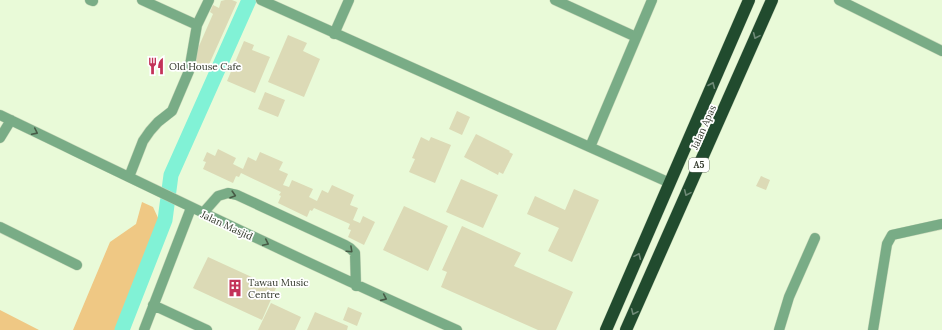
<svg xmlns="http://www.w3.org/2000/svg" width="942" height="330" viewBox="0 0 942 330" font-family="Lora,serif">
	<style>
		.green { fill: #efc884 }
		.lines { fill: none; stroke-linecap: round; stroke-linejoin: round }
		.canal { stroke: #81f2d6; stroke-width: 15 }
		.building { fill: #dcdab6 }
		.minor-casing { stroke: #c8d7b9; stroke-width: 11 }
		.highway-casing { stroke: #c8d7b9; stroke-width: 13 }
		.minor { stroke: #79ac86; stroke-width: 10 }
		.highway { stroke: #214b2e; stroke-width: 12 }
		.oneway { stroke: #6f8a77 }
		.oneway2 { stroke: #475b46 }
		.labels { text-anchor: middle; stroke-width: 3.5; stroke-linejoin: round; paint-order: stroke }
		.shield { fill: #fff; stroke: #70746b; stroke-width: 1 }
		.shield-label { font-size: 9px; font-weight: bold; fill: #32382b }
		.poi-label { font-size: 10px; fill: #32382b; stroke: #fff; text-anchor: start }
		.street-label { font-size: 10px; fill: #32382b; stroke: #fff }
	</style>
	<rect width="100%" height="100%" fill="#e9fad8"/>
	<path class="green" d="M 142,202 L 153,207 L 159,220 L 116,330 L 73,330 L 110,242 L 136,224 Z
		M 0,310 L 39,330 L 0,330 Z"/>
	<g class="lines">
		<path class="canal" d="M 122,330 L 165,220 L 171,175 L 249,0"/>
	</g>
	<path class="building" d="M 225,0 L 232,0 L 237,2 L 207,69 L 192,62 L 213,14 L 210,12 L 213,5 L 219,8 L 221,1 Z
		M 288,35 L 307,43 L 303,51 L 320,59 L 304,97 L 268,82 Z
		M 244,41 L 254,45 L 252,50 L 270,57 L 255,93 L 227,81 Z
		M 265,92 L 285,100 L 278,117 L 258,109 Z
		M 457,111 L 470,117 L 462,135 L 449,129 Z
		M 476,134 L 510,151 L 509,152 L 513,154 L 503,174 L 499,172 L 498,175 L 464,157 Z
		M 421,137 L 429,141 L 431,137 L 451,145 L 435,183 L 409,172 L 415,159 L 412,158 Z
		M 218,149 L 236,158 L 233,164 L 243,169 L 248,157 L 256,161 L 260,152 L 283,162 L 279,170 L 288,174 L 283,185 L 289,187 L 292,180 L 313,189 L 309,197 L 317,201 L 322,190 L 328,193 L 332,185 L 354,195 L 350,205 L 358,208 L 353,220 L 360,223 L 363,216 L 375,222 L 364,245 L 348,237 L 351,230 L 348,229 L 350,224 L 314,208 L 312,211 L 310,210 L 307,217 L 278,203 L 281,196 L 279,195 L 281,192 L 241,173 L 239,177 L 236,176 L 233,183 L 203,169 L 206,162 L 203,161 L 207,152 L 215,156 Z
		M 761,176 L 770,180 L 766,190 L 756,186 Z
		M 461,179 L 498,195 L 483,228 L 446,212 Z
		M 574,189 L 599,200 L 572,262 L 548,251 L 559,228 L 527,214 L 535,196 L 565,210 Z
		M 404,206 L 448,226 L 428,271 L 383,250 Z
		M 462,226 L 521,253 L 514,266 L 573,292 L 556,330 L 538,330 L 441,287 L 447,272 L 442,270 Z
		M 208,257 L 276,288 L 262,320 L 193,288 Z
		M 271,303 L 301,317 L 295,330 L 258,330 Z
		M 348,307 L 362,313 L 357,326 L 343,320 Z
		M 315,312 L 348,326 L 347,330 L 307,330 Z"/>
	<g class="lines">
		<g class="minor-casing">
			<path id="minor" d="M 90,0 L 93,1
				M 142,0 L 197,25
				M 261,0 L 670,183
				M 555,0 L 636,37
				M 839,0 L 942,51
				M 334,34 L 349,0
				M 0,115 C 152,188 303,262 457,330
				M 0,138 L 11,120
				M 590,147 L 652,0
				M 129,177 L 143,141 L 150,131 L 158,122 L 172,111 L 189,71 L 197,25 L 209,0
				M 203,213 L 218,196 L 228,193 L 237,195 L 345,245 L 350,248 L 355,253 L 356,286
				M 0,227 L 77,265
				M 153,305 L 207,330
				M 144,330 L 191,208
				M 779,330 L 789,297 L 815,238
				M 873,330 L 887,244 L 892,235 L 942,224"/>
		</g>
		<g class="highway-casing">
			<path id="highway" d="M 606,330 L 749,0
				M 626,330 L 772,0"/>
		</g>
		<use href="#minor" class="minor"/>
		<use href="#highway" class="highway"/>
	</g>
	<defs><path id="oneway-chevron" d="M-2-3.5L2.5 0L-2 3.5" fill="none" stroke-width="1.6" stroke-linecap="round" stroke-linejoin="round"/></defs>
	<g class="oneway">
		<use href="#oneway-chevron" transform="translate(756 36) rotate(114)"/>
		<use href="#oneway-chevron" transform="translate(712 85) rotate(-67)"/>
		<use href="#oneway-chevron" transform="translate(687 193) rotate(114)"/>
		<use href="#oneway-chevron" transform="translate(638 256) rotate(-66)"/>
		<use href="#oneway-chevron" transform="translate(634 312) rotate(114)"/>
	</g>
	<g class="oneway2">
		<use href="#oneway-chevron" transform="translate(35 132) rotate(26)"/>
		<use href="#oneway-chevron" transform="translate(233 195) rotate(17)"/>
		<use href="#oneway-chevron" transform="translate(266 243) rotate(25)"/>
		<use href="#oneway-chevron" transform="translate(350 250) rotate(43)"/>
		<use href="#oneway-chevron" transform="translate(384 298) rotate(24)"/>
	</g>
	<defs>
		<g id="restaurant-bare" transform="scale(1.38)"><path d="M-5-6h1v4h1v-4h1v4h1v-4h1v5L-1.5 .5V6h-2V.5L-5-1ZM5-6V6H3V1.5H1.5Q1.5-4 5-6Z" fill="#c33359" stroke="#fff" stroke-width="2.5" paint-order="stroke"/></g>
		<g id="building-bare" transform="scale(1.38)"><path d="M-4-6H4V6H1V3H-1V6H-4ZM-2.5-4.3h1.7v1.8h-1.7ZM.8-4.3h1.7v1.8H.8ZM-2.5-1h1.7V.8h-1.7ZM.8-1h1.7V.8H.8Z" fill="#c33359" stroke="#fff" stroke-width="2.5" paint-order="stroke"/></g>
	</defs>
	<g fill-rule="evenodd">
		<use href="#restaurant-bare" x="156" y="66"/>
		<use href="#building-bare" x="235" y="288"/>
	</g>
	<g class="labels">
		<rect class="shield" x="689" y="158" width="20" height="14" rx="3"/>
		<g class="shield-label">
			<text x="699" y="168">A5</text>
		</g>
		<g class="poi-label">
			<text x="169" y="70">Old House Cafe</text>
			<text x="248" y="286">Tawau Music<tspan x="248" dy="12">Centre</tspan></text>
		</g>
		<g class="street-label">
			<text transform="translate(703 127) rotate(-66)" y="4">Jalan Apas</text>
			<text transform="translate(227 225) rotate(25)" y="4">Jalan Masjid</text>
		</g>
	</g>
</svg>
